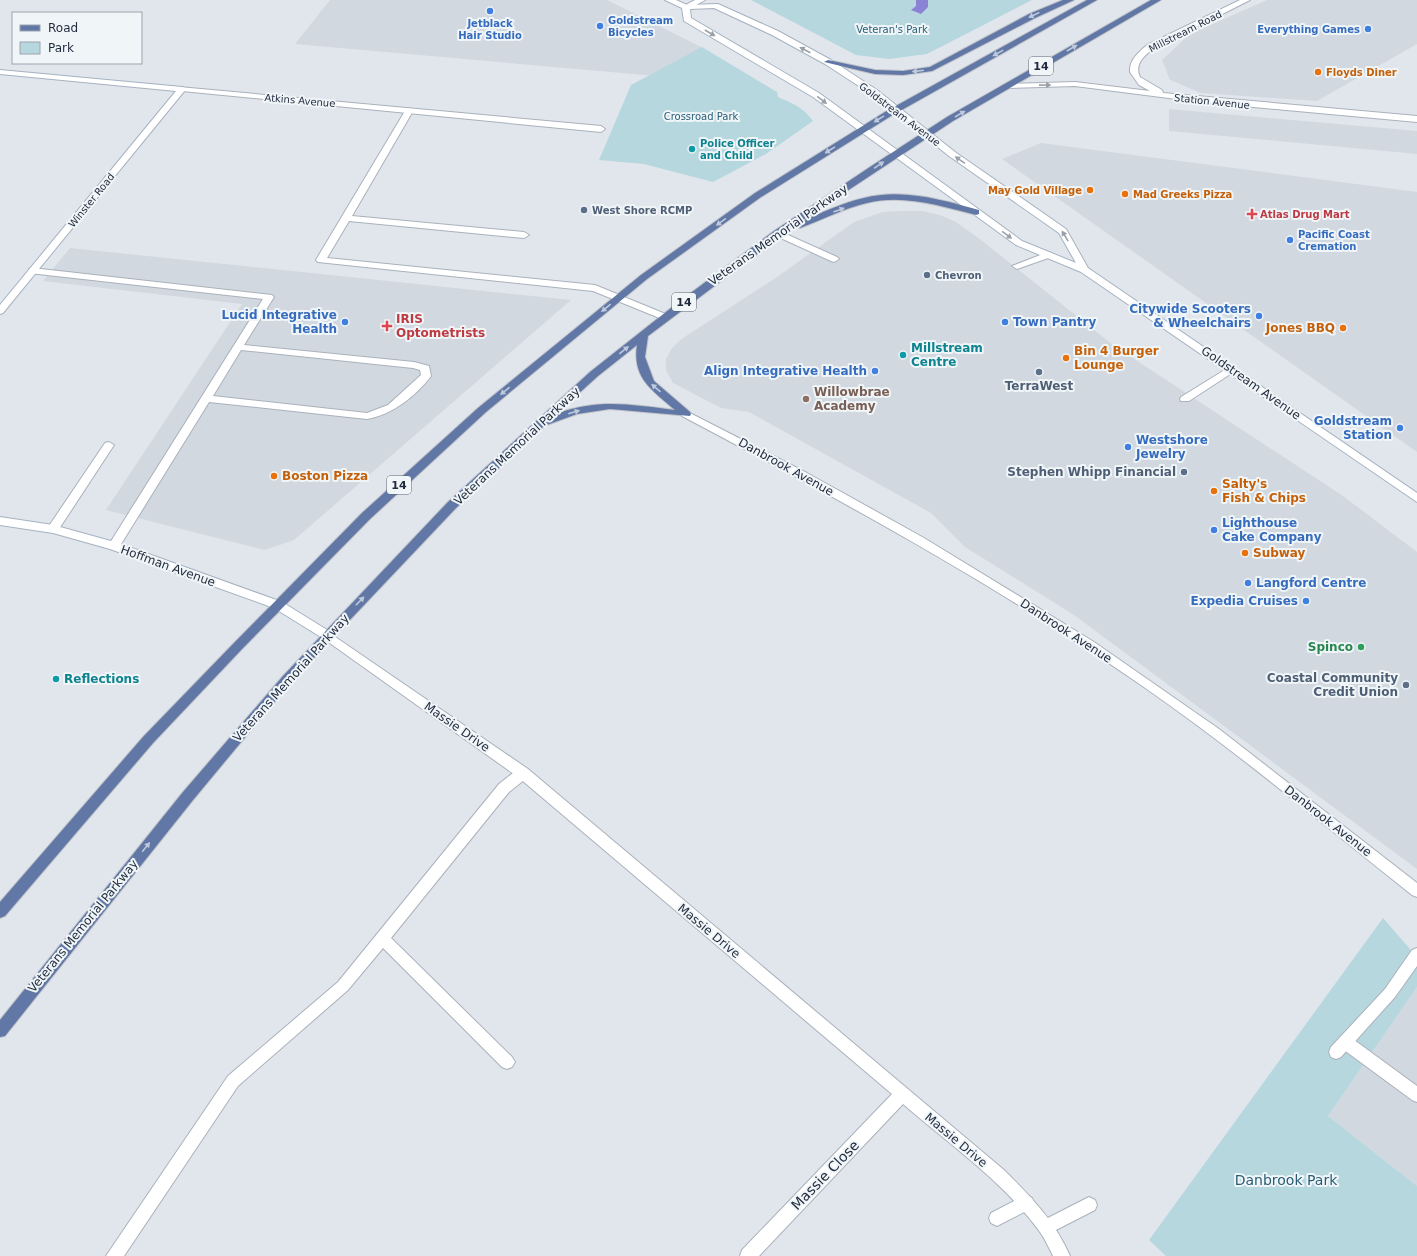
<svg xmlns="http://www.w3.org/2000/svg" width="1417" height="1256" viewBox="0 0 1417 1256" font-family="'DejaVu Sans',sans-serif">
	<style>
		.built { fill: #d1d8e0 }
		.green { fill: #b7d7df }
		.water { fill: #8a83d5 }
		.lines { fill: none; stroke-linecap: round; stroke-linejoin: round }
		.lane-casing { stroke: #aab1bb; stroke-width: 2 }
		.street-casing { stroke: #aab1bb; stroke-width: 2 }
		.secondary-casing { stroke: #a6b2c1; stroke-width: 2 }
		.primary-casing { stroke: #c0c3c9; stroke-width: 2 }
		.lane { fill: #fff; fill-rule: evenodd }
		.street { fill: #fff; fill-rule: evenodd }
		.secondary { fill: #fff; fill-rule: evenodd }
		.primary { fill: #6177a5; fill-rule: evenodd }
		.oneway { fill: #bec9db }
		.oneway2 { fill: #9a9fa8 }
		.shop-dot { fill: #3f7fe0; stroke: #f0f5f8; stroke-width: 1.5 }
		.food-dot { fill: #e8710a; stroke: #f0f5f8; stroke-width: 1.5 }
		.culture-dot { fill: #0f9aa8; stroke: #f0f5f8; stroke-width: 1.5 }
		.service-dot { fill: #5c6f8a; stroke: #f0f5f8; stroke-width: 1.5 }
		.health-dot { fill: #e0444e; stroke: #f0f5f8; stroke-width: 1.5 }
		.education-dot { fill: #8d6e63; stroke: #f0f5f8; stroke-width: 1.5 }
		.leisure-dot { fill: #2e9e5b; stroke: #f0f5f8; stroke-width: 1.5 }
		.labels { text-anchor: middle; stroke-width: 4; stroke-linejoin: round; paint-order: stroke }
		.far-shop-label { font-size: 10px; font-weight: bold; fill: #366cbe; stroke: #f0f5f8; text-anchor: start }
		.far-park-label { font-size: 10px; fill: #275e77; stroke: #f0f5f8 }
		.far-street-label { font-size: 10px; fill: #1f2a3d; stroke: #f0f5f8 }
		.far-food-label { font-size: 10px; font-weight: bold; fill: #c56008; stroke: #f0f5f8; text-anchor: start }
		.far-culture-label { font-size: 10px; font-weight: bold; fill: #0d838f; stroke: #f0f5f8; text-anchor: start }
		.far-service-label { font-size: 10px; font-weight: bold; fill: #4e5e75; stroke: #f0f5f8; text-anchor: start }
		.far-health-label { font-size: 10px; font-weight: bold; fill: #be3a42; stroke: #f0f5f8; text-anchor: start }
		.shield { fill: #f0f5f8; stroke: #5e6775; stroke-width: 1 }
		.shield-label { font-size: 11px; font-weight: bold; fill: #1f2a3d }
		.street-label { font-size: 12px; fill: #1f2a3d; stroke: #f0f5f8 }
		.shop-label { font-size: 12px; font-weight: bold; fill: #366cbe; stroke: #f0f5f8; text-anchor: end }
		.health-label { font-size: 12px; font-weight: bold; fill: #be3a42; stroke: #f0f5f8; text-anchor: start }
		.food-label { font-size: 12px; font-weight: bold; fill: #c56008; stroke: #f0f5f8; text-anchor: start }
		.culture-label { font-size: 12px; font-weight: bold; fill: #0d838f; stroke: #f0f5f8; text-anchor: start }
		.service-label { font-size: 12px; font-weight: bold; fill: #4e5e75; stroke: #f0f5f8; text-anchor: end }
		.education-label { font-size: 12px; font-weight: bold; fill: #785e54; stroke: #f0f5f8; text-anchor: start }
		.leisure-label { font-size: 12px; font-weight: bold; fill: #27864d; stroke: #f0f5f8; text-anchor: end }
		.near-street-label { font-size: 14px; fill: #1f2a3d; stroke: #f0f5f8 }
		.near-park-label { font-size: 14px; fill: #275e77; stroke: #f0f5f8 }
	</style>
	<rect width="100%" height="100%" fill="#e0e6ec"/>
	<path class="built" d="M 330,0 L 607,0 L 705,49 L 656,76 L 295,44 Z
		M 1267,0 L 1417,0 L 1417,44 L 1317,101 L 1201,93 L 1170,80 L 1162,60 L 1190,34 Z
		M 1169,109 L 1417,131 L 1417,154 L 1169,131 Z
		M 1041,143 L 1417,192 L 1417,452 L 1002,159 Z
		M 900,211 L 922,211 L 940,215 L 956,222 L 981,240 L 1113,345 L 1343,496 L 1417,552 L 1417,869 L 1074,615 L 965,547 L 931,513 L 749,412 L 721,408 L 673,383 L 666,370 L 666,359 L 672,348 L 683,338 L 777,277 L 854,222 L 883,212 Z
		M 70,248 L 571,300 L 294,540 L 265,550 L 106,510 L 242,304 L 43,281 Z
		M 1417,987 L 1417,1186 L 1328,1116 Z"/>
	<path class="green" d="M 751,0 L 1032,0 L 927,54 L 889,59 L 856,55 Z
		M 702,47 L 777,92 L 778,97 C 793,104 802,106 813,121 L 766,154 L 713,182 L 644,164 L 599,160 L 631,85 Z
		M 1383,918 L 1417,957 L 1417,987 L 1328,1116 L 1417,1186 L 1417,1256 L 1166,1256 L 1149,1240 Z"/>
	<path class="water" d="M 916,0 L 928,0 L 928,7 L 921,14 L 911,10 L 916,6 Z"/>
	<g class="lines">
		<g class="lane-casing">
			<path id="lane" d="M 409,108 L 413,111 L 352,216 L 524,232 L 529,235 L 524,238 L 349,221 L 327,258 L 595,285 L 668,315 L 670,317 L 668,319 L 662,319 L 593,291 L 318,262 L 316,260 L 405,111 Z
				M 777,230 L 837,257 L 839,259 L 834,262 L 831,261 L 774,235 L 772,233 Z
				M 1048,252 L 1051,253 L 1051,257 L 1017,269 L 1012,266 Z
				M 32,268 L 272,295 L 274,297 L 244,345 L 414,362 L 429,366 L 431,376 C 416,396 392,415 367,419 L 209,402 L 118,549 L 114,550 L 108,546 L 263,299 L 29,273 L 29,269 ZM 241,350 L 413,368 L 420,370 L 421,375 L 388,405 L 367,413 L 213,396 Z
				M 1231,366 L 1235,367 L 1236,369 L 1235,371 L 1189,401 L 1181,401 L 1180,399 L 1181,397 Z
				M 109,442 L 114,445 L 57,532 L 49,532 L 47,529 L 49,526 L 105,443 Z
				M 523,768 L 528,769 L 530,773 L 528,777 L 509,792 L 391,938 L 512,1057 L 515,1062 L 512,1067 L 507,1069 L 502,1067 L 383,948 L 348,990 L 238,1086 L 124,1256 L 106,1256 L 228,1076 L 338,982 L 499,784 L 518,769 Z
				M 1345,1035 L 1350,1037 L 1417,1086 L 1417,1102 L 1412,1100 L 1340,1047 L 1338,1042 L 1340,1037 Z
				M 1026,1195 L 1032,1198 L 1034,1203 L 1032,1208 L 997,1226 L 991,1223 L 989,1218 L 991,1213 Z
				M 1089,1197 L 1095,1200 L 1097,1205 L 1095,1210 L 1052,1232 L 1046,1235 L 1040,1232 L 1038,1227 L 1040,1222 Z"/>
		</g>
		<g class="street-casing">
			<path id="street" d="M 695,0 L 705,0 L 689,9 L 682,7 Z
				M 1240,0 L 1250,0 L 1153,49 C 1144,56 1134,64 1140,77 L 1162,90 L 1163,93 L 1417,116 L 1417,122 L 1200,102 L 1075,86 L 1006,88 L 1002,86 L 1006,84 L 1075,82 L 1150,91 L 1139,85 L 1130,72 C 1129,60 1138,53 1147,45 Z
				M 179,87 L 601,126 L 605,129 L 601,132 L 182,91 L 179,91 Z
				M 686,411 L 807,473 L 924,538 L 1094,642 L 1219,729 L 1417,883 L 1417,897 L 1412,895 C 1323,824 1235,750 1141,685 C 995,584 839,499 682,416 L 681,414 L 682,412 Z
				M 328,632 L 528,769 L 1004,1170 C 1030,1196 1055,1221 1070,1256 L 1053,1256 C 1049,1248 1045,1239 1040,1232 C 1004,1182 949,1144 903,1104 L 759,1256 L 740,1256 L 742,1250 L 892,1094 L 518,777 L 324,639 L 322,636 L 324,633 Z
				M 1417,948 L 1417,966 L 1395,997 L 1341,1057 L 1336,1059 L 1331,1057 L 1329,1052 L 1331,1047 L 1385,989 L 1412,950 Z"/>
		</g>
		<g class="secondary-casing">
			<path id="secondary" d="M 665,0 L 676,0 L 687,5 L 718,4 L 778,31 L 831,60 L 877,90 L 955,152 L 1066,229 L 1088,268 L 1417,493 L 1417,502 L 1081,272 L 1016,245 L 813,97 L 684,21 L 682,8 ZM 714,8 L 772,35 L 825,64 L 871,94 L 949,156 L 1059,233 L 1076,263 L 1022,241 L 819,93 L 691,18 L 690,9 Z
				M 0,70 L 182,87 L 186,89 L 3,313 L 0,314 L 0,305 L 176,91 L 0,74 Z
				M 0,517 L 53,525 L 118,543 L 282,602 L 332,633 L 334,636 L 332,639 L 324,639 L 274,608 L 110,549 L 53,533 L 0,525 Z"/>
		</g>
		<g class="primary-casing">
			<path id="primary" d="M 1063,0 L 1074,0 L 1035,18 L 932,71 L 903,75 L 875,74 L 824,62 L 828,60 L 875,70 L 903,71 L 930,67 L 1029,14 Z
				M 1087,0 L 1097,0 L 891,116 L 761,197 L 647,279 L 486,412 L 370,519 L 242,649 L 153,743 L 5,916 L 0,918 L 0,902 L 143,737 L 234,643 L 362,513 L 478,408 L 641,275 L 755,193 L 885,112 Z
				M 1151,0 L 1161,0 L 953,121 L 800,222 C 821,213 842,203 864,198 C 902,188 943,200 979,210 L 979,214 L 976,215 C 941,206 903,194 867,203 C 844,208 822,220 800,228 L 793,227 L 648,336 L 645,357 L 654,381 L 690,412 L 691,414 L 690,416 L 610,409 L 577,414 L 544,426 L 456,508 L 291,682 L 193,800 L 5,1036 L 0,1037 L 0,1020 L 183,792 L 283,676 L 448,502 L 590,372 L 676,304 L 774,231 L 873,165 L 947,117 ZM 637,345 C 632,378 652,390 675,410 C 631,405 599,398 556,414 L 598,376 Z"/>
		</g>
		<use href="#lane" class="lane"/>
		<use href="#street" class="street"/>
		<use href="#secondary" class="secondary"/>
		<use href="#primary" class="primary"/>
	</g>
	<defs><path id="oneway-solid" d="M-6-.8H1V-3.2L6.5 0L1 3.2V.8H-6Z"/></defs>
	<g class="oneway">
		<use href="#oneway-solid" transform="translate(1034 15) rotate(154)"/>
		<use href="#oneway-solid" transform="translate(1072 48) rotate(-30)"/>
		<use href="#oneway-solid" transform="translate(998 53) rotate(151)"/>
		<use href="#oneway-solid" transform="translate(918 71) rotate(173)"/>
		<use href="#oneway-solid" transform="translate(960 114) rotate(-31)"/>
		<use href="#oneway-solid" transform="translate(879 119) rotate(148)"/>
		<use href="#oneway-solid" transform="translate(830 150) rotate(148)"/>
		<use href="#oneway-solid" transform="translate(879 165) rotate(-34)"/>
		<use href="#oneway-solid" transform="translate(839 210) rotate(-20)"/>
		<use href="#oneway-solid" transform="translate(721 222) rotate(144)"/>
		<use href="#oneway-solid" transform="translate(606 308) rotate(141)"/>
		<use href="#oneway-solid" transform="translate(624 350) rotate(-39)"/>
		<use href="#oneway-solid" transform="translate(656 388) rotate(-139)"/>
		<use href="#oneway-solid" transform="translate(505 391) rotate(141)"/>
		<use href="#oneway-solid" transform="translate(574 412) rotate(-16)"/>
		<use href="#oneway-solid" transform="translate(360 601) rotate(-46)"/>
		<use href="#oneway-solid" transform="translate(146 847) rotate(-51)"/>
	</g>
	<g class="oneway2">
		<use href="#oneway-solid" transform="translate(710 33) rotate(30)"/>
		<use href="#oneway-solid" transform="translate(805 50) rotate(-152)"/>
		<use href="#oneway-solid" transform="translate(1045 85) rotate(-1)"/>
		<use href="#oneway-solid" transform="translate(822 100) rotate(37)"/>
		<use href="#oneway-solid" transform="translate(960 160) rotate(-145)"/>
		<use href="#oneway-solid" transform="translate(1007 235) rotate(36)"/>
		<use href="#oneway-solid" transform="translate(1065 236) rotate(-121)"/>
	</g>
	<g class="shop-dot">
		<circle cx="490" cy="11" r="4"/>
		<circle cx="600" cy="26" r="4"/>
		<circle cx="1368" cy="29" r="4"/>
		<circle cx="1290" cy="240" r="4"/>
		<circle cx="1259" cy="316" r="4"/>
		<circle cx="345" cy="322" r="4"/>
		<circle cx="1005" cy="322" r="4"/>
		<circle cx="875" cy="371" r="4"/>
		<circle cx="1400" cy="428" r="4"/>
		<circle cx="1128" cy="447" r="4"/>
		<circle cx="1214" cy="530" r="4"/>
		<circle cx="1248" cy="583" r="4"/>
		<circle cx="1306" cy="601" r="4"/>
	</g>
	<g class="food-dot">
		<circle cx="1318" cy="72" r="4"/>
		<circle cx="1090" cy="190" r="4"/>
		<circle cx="1125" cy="194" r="4"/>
		<circle cx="1343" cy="328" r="4"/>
		<circle cx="1066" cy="358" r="4"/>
		<circle cx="274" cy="476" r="4"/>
		<circle cx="1214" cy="491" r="4"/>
		<circle cx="1245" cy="553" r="4"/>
	</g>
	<g class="culture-dot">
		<circle cx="692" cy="149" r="4"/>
		<circle cx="903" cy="355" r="4"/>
		<circle cx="56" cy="679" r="4"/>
	</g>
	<g class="service-dot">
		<circle cx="584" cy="210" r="4"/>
		<circle cx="927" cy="275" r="4"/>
		<circle cx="1039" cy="372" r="4"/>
		<circle cx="1184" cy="472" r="4"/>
		<circle cx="1406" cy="685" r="4"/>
	</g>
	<g class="health-dot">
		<path d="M1250 208h4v4h4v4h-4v4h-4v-4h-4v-4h4z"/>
		<path d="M385 320h4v4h4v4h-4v4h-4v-4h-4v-4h4z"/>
	</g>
	<circle class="education-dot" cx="806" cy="399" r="4"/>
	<circle class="leisure-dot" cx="1361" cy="647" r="4"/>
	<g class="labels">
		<g class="far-shop-label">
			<text x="608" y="24">Goldstream<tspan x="608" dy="12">Bicycles</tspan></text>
			<text x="490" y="27" text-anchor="middle">Jetblack<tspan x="490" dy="12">Hair Studio</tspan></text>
			<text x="1360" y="33" text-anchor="end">Everything Games</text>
			<text x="1298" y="238">Pacific Coast<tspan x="1298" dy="12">Cremation</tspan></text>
		</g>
		<g class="far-park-label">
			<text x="892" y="33">Veteran's Park</text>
			<text x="701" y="120">Crossroad Park</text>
		</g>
		<g class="far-street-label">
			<text transform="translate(1185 31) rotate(-27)" y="4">Millstream Road</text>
			<text transform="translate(300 100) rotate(5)" y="4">Atkins Avenue</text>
			<text transform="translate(1212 101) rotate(6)" y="4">Station Avenue</text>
			<text transform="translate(900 114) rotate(37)" y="4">Goldstream Avenue</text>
			<text transform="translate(91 200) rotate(-51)" y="4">Winster Road</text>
		</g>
		<g class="far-food-label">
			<text x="1326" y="76">Floyds Diner</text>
			<text x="1082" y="194" text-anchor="end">May Gold Village</text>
			<text x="1133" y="198">Mad Greeks Pizza</text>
		</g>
		<g class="far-culture-label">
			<text x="700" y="147">Police Officer<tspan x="700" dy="12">and Child</tspan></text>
		</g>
		<g class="far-service-label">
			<text x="592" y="214">West Shore RCMP</text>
			<text x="935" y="279">Chevron</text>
		</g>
		<g class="far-health-label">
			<text x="1260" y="218">Atlas Drug Mart</text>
		</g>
		<g class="shield">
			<rect x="1029" y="57" width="24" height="18" rx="3"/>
			<rect x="672" y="293" width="24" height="18" rx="3"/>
			<rect x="387" y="476" width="24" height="18" rx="3"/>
		</g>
		<g class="shield-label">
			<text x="1041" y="70">14</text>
			<text x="684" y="306">14</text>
			<text x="399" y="489">14</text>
		</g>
		<g class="street-label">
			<text transform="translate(778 235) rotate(-35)" y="4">Veterans Memorial Parkway</text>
			<text transform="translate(1251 383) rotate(35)" y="4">Goldstream Avenue</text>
			<text transform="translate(517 446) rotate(-43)" y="4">Veterans Memorial Parkway</text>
			<text transform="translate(786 467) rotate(29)" y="4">Danbrook Avenue</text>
			<text transform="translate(168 566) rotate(20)" y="4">Hoffman Avenue</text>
			<text transform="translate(1066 631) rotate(33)" y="4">Danbrook Avenue</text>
			<text transform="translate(291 678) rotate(-48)" y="4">Veterans Memorial Parkway</text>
			<text transform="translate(457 727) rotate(35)" y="4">Massie Drive</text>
			<text transform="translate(1328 821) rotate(38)" y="4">Danbrook Avenue</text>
			<text transform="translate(83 926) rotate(-51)" y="4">Veterans Memorial Parkway</text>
			<text transform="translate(709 931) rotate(40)" y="4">Massie Drive</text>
			<text transform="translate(956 1140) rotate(40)" y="4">Massie Drive</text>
		</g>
		<g class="shop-label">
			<text x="1251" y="313">Citywide Scooters<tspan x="1251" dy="14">&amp; Wheelchairs</tspan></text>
			<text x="337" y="319">Lucid Integrative<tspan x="337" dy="14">Health</tspan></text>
			<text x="1013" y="326" text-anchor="start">Town Pantry</text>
			<text x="867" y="375">Align Integrative Health</text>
			<text x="1392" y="425">Goldstream<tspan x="1392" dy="14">Station</tspan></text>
			<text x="1136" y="444" text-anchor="start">Westshore<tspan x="1136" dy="14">Jewelry</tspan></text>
			<text x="1222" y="527" text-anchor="start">Lighthouse<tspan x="1222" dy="14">Cake Company</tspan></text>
			<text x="1256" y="587" text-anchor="start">Langford Centre</text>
			<text x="1298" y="605">Expedia Cruises</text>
		</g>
		<g class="health-label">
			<text x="396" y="323">IRIS<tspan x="396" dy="14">Optometrists</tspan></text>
		</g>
		<g class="food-label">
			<text x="1335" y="332" text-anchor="end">Jones BBQ</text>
			<text x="1074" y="355">Bin 4 Burger<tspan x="1074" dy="14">Lounge</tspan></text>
			<text x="282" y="480">Boston Pizza</text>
			<text x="1222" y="488">Salty's<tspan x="1222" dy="14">Fish &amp; Chips</tspan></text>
			<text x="1253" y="557">Subway</text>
		</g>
		<g class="culture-label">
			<text x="911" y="352">Millstream<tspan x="911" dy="14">Centre</tspan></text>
			<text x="64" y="683">Reflections</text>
		</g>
		<g class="service-label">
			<text x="1039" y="390" text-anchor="middle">TerraWest</text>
			<text x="1176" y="476">Stephen Whipp Financial</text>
			<text x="1398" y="682">Coastal Community<tspan x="1398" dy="14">Credit Union</tspan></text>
		</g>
		<g class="education-label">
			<text x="814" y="396">Willowbrae<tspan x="814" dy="14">Academy</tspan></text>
		</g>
		<g class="leisure-label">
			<text x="1353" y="651">Spinco</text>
		</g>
		<g class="near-street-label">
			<text transform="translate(825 1175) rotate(-46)" y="5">Massie Close</text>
		</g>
		<g class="near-park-label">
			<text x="1286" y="1185">Danbrook Park</text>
		</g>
	</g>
	<rect x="12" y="12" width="130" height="52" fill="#f0f5f8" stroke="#9ca4ad"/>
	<rect x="20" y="25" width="20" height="6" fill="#6177a5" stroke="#9ca4ad"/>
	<text x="48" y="32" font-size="12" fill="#1f2a3d">Road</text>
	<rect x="20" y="42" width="20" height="12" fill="#b7d7df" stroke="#9ca4ad"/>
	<text x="48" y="52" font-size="12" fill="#1f2a3d">Park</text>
</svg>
